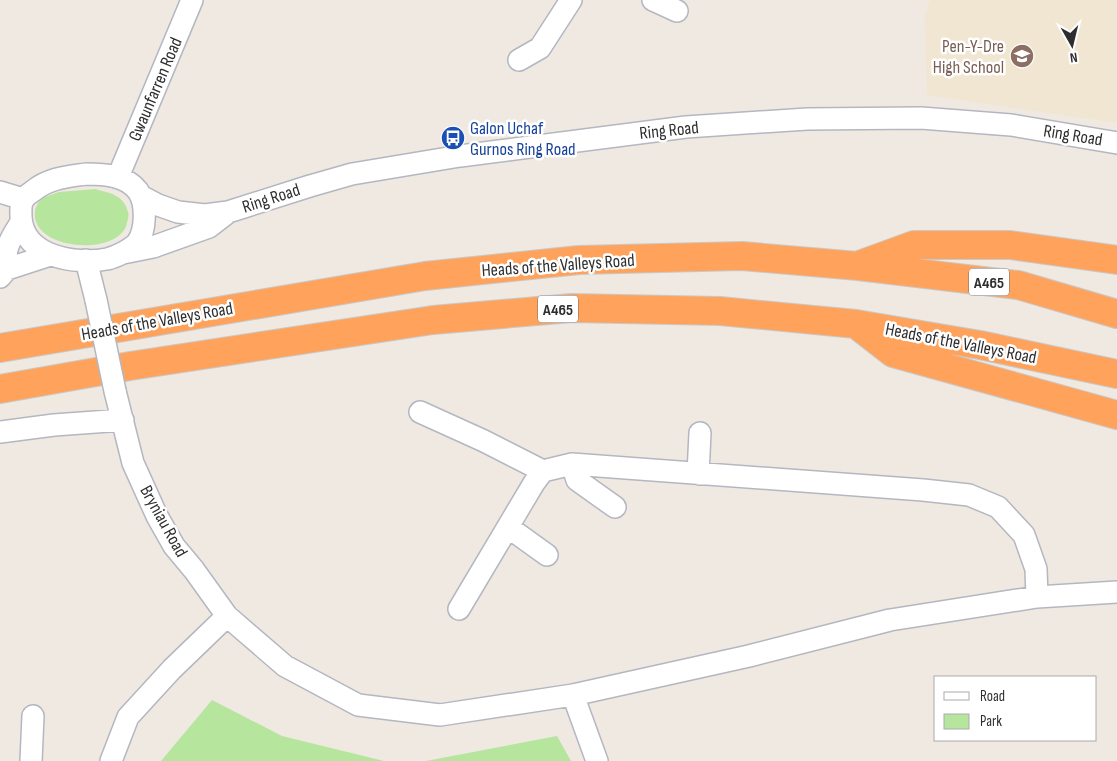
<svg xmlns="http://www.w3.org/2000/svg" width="1117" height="761" viewBox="0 0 1117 761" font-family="'Sofia Sans Condensed',sans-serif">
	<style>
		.education { fill: #f0e6d1 }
		.green { fill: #b6e59e }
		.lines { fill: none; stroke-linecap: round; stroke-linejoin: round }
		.minor-casing { stroke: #b4b7c1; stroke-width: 24 }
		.highway-casing { stroke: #c9c9c9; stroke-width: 30 }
		.minor { stroke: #fff; stroke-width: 21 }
		.highway { stroke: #ffa35c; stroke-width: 28 }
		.minor-bridge-casing { stroke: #b4b7c1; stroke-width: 24; stroke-linecap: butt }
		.minor-bridge { stroke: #fff; stroke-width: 21 }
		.labels { text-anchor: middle; stroke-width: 5; stroke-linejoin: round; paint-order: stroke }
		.shield { fill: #fff; stroke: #6d6d6d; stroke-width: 1 }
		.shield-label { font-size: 16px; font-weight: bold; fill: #2e2e2e }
		.education-label { font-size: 18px; fill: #785e54; stroke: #fff; text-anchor: end }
		.street-label { font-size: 18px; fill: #2e2e2e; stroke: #fff }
		.transit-label { font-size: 18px; fill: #164399; stroke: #fff; text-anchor: start }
	</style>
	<rect width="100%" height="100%" fill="#efe9e1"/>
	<path class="education" d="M 930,0 L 1117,0 L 1117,123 L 927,95 L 925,17 Z"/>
	<path class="green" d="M 95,189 C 110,193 124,195 128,212 C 129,215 128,219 127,223 C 120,257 31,251 35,212 C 35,207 39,202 42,198 L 59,192 Z
		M 212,700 L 282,736 L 384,761 L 161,761 Z
		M 557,736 L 571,761 L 426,761 Z"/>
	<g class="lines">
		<g class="minor-casing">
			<path id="minor" d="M 653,0 L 677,11
				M 519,60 L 540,48 L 571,0
				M 86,174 C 104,174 126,175 138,191 C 147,204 146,231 137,243 C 130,250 116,257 107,259 C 76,265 23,257 21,217 C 21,212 20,203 24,199 C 25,196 30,193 33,191 C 49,178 66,177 86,174 Z
				M 118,177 L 192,0
				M 0,192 L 23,199
				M 141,196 L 158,205 L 178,212 L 205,215 L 228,212 L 310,186 L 352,174 L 460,156 L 686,127 L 807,119 L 921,118 L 1011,125 L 1117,143
				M 123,253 L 153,247 L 209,227 L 226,214
				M 86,260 L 96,300
				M 7,269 C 3,248 11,239 21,222
				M 0,277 L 7,269 L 50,255
				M 115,391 L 133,463 L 157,516 L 174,546 L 194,570 L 227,616 L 285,666 L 358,705 L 440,715 L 573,695 L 749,656 L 890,620 L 1037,597 L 1117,592
				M 420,412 L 484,441 L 543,471
				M 0,432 L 54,425 L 123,420
				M 572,464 L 577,480 L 615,507
				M 698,474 L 700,433
				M 508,527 L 547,555
				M 459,609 L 534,483 L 543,471 L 572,464 L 923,490 L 969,495 L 998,507 L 1024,535 L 1036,569 L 1037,597
				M 573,695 L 597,761
				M 31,761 L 33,716
				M 111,761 L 128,717 L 172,669 L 227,616"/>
		</g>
		<g class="highway-casing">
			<path id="highway" d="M 862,264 L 914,245 L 1010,245 L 1117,260
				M 857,325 L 893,353 L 1117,415
				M 0,348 L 425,276 L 579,260 L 742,256 L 858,266 L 1018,285 L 1117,314
				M 0,389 L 130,366 L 433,320 L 572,308 L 720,311 L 856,324 L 980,345 L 1117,374"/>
		</g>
		<use href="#minor" class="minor"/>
		<use href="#highway" class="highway"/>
		<g class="minor-bridge-casing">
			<path id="minor-bridge" d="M 96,300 L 115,391"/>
		</g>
		<use href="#minor-bridge" class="minor-bridge"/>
	</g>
	<defs>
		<g id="school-disc" transform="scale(1.25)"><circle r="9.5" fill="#8d6e63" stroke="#fff"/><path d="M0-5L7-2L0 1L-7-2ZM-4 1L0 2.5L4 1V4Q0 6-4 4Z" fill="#fff"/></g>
		<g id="bus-disc" transform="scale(1.25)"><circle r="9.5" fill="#1a4fb4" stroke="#fff"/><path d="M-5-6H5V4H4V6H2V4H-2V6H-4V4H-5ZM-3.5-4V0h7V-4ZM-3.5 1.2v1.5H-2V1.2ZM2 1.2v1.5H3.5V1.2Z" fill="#fff"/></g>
	</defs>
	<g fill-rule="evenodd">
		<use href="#school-disc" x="1022" y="56"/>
		<use href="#bus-disc" x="453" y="138"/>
	</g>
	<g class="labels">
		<g class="shield">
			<rect x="969" y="268.5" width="40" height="27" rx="4"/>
			<rect x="538" y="295.5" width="40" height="27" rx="4"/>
		</g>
		<g class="shield-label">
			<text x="989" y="288">A465</text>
			<text x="558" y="315">A465</text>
		</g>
		<g class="education-label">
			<text x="1004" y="52">Pen-Y-Dre<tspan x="1004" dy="21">High School</tspan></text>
		</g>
		<g class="street-label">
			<text transform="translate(155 89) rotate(-67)" y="6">Gwaunfarren Road</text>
			<text transform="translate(669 130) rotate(-6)" y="6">Ring Road</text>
			<text transform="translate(1073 135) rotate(9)" y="6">Ring Road</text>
			<text transform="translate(271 198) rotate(-18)" y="6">Ring Road</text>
			<text transform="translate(558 265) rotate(-4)" y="6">Heads of the Valleys Road</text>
			<text transform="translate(157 321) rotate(-10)" y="6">Heads of the Valleys Road</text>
			<text transform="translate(961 343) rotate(11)" y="6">Heads of the Valleys Road</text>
			<text transform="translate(164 521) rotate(61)" y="6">Bryniau Road</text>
		</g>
		<g class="transit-label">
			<text x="470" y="134">Galon Uchaf<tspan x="470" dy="21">Gurnos Ring Road</tspan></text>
		</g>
	</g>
	<rect x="934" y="676" width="162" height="65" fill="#ffffff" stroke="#ababab"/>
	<rect x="944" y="692" width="25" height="8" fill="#ffffff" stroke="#ababab"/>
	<text x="980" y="701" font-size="15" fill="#2e2e2e">Road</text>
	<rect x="944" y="714" width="25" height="15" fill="#b6e59e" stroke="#ababab"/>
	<text x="980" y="726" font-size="15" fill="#2e2e2e">Park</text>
	<g transform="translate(1072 45) rotate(172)" stroke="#ffffff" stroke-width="4" paint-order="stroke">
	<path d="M0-4L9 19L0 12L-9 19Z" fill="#2e2e2e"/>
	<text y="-8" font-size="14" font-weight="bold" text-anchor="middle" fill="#2e2e2e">N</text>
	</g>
</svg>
